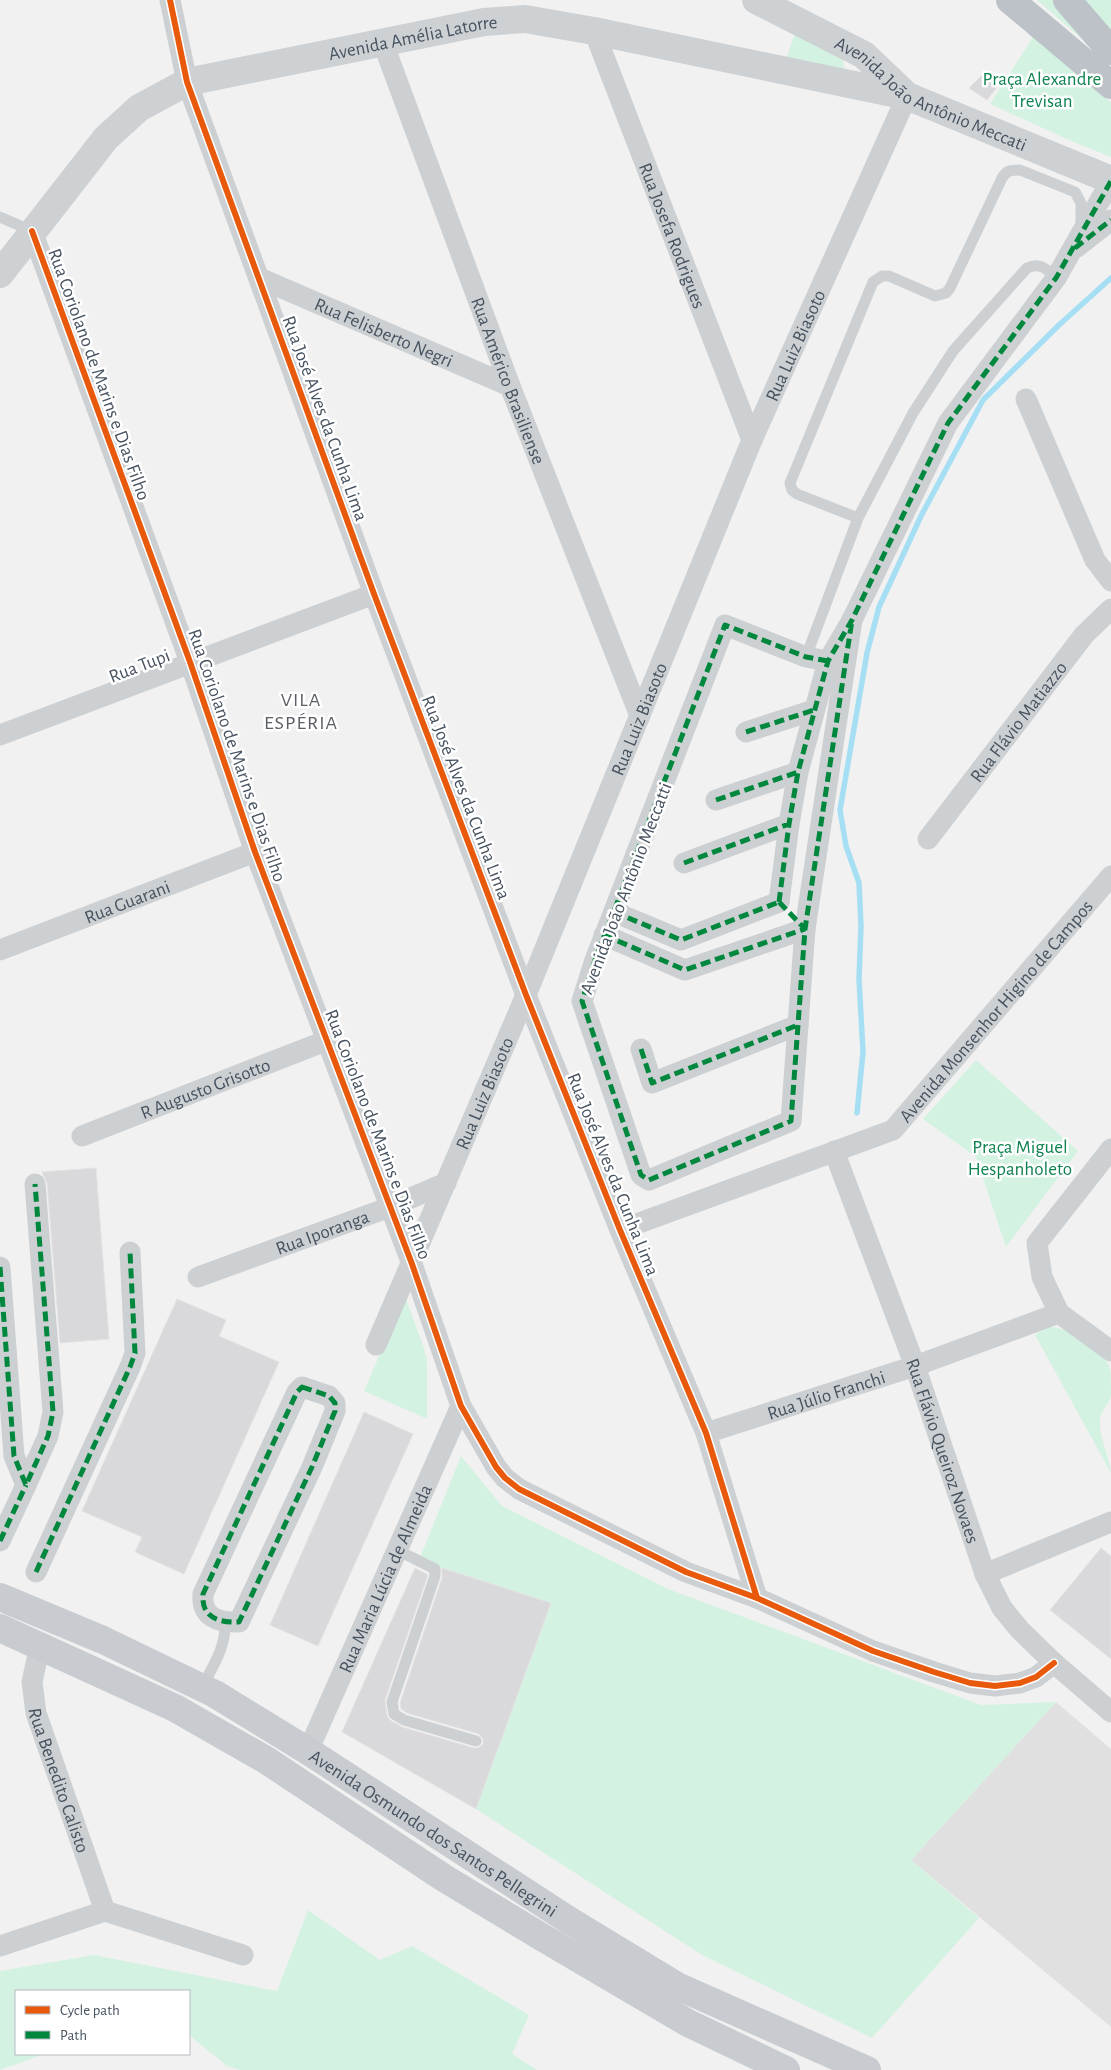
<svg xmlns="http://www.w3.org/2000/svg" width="1111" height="2070" viewBox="0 0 1111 2070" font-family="'Alegreya Sans',sans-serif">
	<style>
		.education { fill: #e0e0e1 }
		.green { fill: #d4f2e1 }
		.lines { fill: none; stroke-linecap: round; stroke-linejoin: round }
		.stream { stroke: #a6dff3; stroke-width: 5.5 }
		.building { fill: #d9d9db; stroke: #e3e3e4 }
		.lane { stroke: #cdd0d2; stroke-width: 11 }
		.street { stroke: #cdd0d2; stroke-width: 21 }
		.secondary { stroke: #ced1d4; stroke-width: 28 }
		.primary { stroke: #c8ccd0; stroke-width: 28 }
		.highway { stroke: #bdc2c8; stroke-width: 28 }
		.quiet { stroke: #00873e; stroke-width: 5; stroke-dasharray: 10 5; stroke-linecap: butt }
		.cycleway-casing { stroke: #fff; stroke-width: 9 }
		.cycleway { stroke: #e8590c; stroke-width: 6 }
		.labels { text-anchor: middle; stroke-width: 5; stroke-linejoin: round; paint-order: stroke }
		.street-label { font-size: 19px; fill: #475360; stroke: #fff }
		.park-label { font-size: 19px; fill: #0f834f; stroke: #fff }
		.neighbourhood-label { font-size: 20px; letter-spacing: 1px; fill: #5c6066; stroke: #fff }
	</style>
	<rect width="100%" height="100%" fill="#f2f1f1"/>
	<path class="education" d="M 1056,1702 L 1111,1749 L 1111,2027 L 911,1860 Z"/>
	<path class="green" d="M 1037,0 L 1054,0 L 1103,57 Z
		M 1077,0 L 1111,0 L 1111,39 Z
		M 1035,34 L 1111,102 L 1111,157 L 1069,140 L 990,104 Z
		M 794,35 L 843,54 L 844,71 L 786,60 Z
		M 976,1060 L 1078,1151 L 1006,1247 L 976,1157 L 923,1119 Z
		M 405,1296 L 424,1348 L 427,1362 L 427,1419 L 364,1391 Z
		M 1048,1327 C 1068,1325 1104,1350 1110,1368 C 1111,1375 1111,1388 1111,1395 C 1110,1404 1100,1411 1100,1420 C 1099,1438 1109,1455 1111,1473 L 1035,1335 Z
		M 461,1456 L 502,1506 L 668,1589 L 981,1705 L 1056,1702 L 911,1860 L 979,1918 L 872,2038 L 702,1955 L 476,1809 L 551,1604 L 419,1560 Z
		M 308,1910 L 380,1960 L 412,1946 L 529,2015 L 512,2054 L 537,2070 L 240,2070 L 227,2066 L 189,2035 L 189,1991 L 16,1991 L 16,2054 L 44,2054 L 0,2070 L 0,1971 L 94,1955 L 277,1991 Z"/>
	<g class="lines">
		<path class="stream" d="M 857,1113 L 863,1052 L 859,979 L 861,926 L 859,883 L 846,846 L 840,810 L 867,653 L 879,607 L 921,516 L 983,400 L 1059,325 L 1111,278"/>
	</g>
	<path class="building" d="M 984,73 L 1001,82 L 987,100 L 969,88 Z
		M 96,1168 L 109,1339 L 60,1343 L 47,1183 L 42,1172 Z
		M 177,1299 L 226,1320 L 219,1336 L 279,1362 L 184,1574 L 135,1552 L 142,1537 L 82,1511 Z
		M 364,1412 L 413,1434 L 318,1646 L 270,1625 Z
		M 1101,1548 L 1111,1556 L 1111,1659 L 1050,1610 Z
		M 415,1568 L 428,1575 L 385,1700 L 387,1716 L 390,1720 L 402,1727 L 474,1748 L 478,1748 L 483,1744 L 483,1739 L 479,1734 L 407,1713 L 401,1709 L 400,1703 L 442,1578 L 442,1568 L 551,1603 L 476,1809 L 342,1732 Z"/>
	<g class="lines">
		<path class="lane" d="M 0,217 L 32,231
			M 858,518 L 797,494 L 792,490 L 790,483 L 873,282 L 882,276 L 889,276 L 935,296 L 946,293 L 950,288 L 1002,178 C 1007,170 1011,170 1020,170 L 1075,192 L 1081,203 L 1081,228
			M 806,657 L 858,518 L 913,413 L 953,351 L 1027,268 C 1040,262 1047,269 1056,278
			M 397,1550 L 435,1569 L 435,1576 L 392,1702 L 394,1714 L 404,1720 L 476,1741
			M 202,1687 C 213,1666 226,1647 225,1623"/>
		<g class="street">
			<path d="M 170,0 L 187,82 L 374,594 L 526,995 L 620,1230 L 706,1433 L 757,1598"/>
			<path id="s1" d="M 594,31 L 752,440"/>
			<path id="s2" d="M 383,43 L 510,386 L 640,716"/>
			<path d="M 32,231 L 190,662 L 255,852 L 412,1264 L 461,1406 L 496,1467 L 505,1478 L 519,1489 L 686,1572 L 757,1598 L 873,1651 L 934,1672 L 970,1683 L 995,1686 L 1020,1683 L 1036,1677 L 1054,1663"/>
			<path d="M 1077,247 L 1111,220"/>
			<path id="s3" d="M 259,278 L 510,386"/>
			<path d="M 1026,399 L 1095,560 L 1111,581"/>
			<path d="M 828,661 L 806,657 L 725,625 L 595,960 L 582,1001 L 641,1175 L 649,1180 L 791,1121 L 805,929 L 852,620"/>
			<path d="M 746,732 L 814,710"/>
			<path d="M 0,735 L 374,594"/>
			<path d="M 716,800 L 798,772"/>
			<path id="s4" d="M 928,839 L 1084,635 L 1111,609"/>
			<path d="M 684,863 L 789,824"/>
			<path d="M 779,902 L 789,824 L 798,772 L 828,661 L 852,620 L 948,423 L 1056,278 L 1111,181"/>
			<path d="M 614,912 L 681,940 L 779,902"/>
			<path d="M 604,935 L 685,970 L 805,929"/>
			<path id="s5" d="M 0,950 L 255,852"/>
			<path d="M 641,1049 L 652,1083 L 798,1025"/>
			<path id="s6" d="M 82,1136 L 328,1040"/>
			<path d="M 1111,1149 L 1037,1243 L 1042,1277 L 1059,1313 L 1111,1351"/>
			<path id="s7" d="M 834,1151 L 915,1366 L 985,1574 L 1002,1608 L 1020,1630 L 1054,1663 L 1111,1712"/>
			<path id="s8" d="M 620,1230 L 893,1130 L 1111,876"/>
			<path d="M 0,1267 L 14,1456 L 26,1485 L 48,1436 L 53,1412 L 35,1184"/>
			<path id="s9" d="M 198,1277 L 390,1207 L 446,1183"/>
			<path id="s10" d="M 376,1345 L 526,995 L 752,440 L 907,96"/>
			<path d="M 302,1387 L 329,1396 L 335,1403 L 335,1411 L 312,1467 L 239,1622 C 218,1623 201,1617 203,1594 L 297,1392 Z"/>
			<path id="s11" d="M 706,1433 L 915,1366 L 1059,1313"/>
			<path d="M 0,1541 L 26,1485"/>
			<path d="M 36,1572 L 130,1367 L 135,1353 L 130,1252"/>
			<path d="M 985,1574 L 1111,1522"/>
			<path id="s12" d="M 40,1645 L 32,1682 L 36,1713 L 105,1911"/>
			<path id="s13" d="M 308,1751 L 461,1406"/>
			<path d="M 0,1946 L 105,1911 L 243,1955"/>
		</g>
		<g class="secondary">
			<path id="s14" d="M 756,0 L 864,55 L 907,96 L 1111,180"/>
			<path id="s15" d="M 0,274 L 106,138 L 139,108 L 187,82 L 484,22 L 525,19 L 594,31 L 907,96"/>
		</g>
		<g class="primary">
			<path id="s16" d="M 0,1597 L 103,1640 L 215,1694 L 308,1751 L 570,1921 L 677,1986 L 867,2070"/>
			<path d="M 0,1628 L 175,1708 L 266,1760 L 444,1878 L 540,1936 L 688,2023 L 786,2070"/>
		</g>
		<path class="highway" d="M 1010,0 L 1111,85
			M 1067,0 L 1111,51"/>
		<path class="quiet" d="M 1075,248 L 1111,220
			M 828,661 L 806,657 L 725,625 L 595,960 L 582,1001 L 641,1175 L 649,1180 L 791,1121 L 805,929 L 852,620
			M 746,732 L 814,710
			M 716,800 L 798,772
			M 684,863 L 789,824
			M 779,902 L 789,824 L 798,772 L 828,661 L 852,620 L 948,423 L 1056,278 L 1111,181
			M 779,902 L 805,929
			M 614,912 L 681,940 L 779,902
			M 604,935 L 685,970 L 805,929
			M 641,1049 L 652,1083 L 798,1025
			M 0,1267 L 14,1456 L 26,1485 L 48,1436 L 53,1412 L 35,1184
			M 302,1387 L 329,1396 L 335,1403 L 335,1411 L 312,1467 L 239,1622 C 218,1623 201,1617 203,1594 L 297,1392 Z
			M 0,1541 L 26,1485
			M 36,1572 L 130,1367 L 135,1353 L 130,1252"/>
		<g class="cycleway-casing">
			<path id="cycleway" d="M 170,0 L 187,82 L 374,594 L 526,995 L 620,1230 L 706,1433 L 757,1598
				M 32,231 L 190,662 L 255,852 L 412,1264 L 461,1406 L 496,1467 L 505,1478 L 519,1489 L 686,1572 L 757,1598 L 873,1651 L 934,1672 L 970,1683 L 995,1686 L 1020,1683 L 1036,1677 L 1054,1663"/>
		</g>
		<use href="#cycleway" class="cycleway"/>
	</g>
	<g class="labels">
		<g class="street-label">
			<text dy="7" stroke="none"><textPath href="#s15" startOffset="502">Avenida Amélia Latorre</textPath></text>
			<text dy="7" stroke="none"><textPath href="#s14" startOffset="200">Avenida João Antônio Meccati</textPath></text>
			<text dy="7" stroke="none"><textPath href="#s1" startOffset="219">Rua Josefa Rodrigues</textPath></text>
			<text dy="7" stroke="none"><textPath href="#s3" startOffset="136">Rua Felisberto Negri</textPath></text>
			<text dy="7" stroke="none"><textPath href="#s10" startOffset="1084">Rua Luiz Biasoto</textPath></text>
			<text transform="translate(100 374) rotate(70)" y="7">Rua Coriolano de Marins e Dias Filho</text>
			<text dy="7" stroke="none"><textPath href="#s2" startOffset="360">Rua Américo Brasiliense</textPath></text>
			<text transform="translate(326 418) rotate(70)" y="7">Rua José Alves da Cunha Lima</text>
			<text transform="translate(139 665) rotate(-21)" y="7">Rua Tupi</text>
			<text dy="7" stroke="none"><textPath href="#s10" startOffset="679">Rua Luiz Biasoto</textPath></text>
			<text dy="7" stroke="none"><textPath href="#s4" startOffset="148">Rua Flávio Matiazzo</textPath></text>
			<text transform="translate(238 755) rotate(71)" y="7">Rua Coriolano de Marins e Dias Filho</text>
			<text transform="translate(467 797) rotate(69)" y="7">Rua José Alves da Cunha Lima</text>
			<text transform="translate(625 888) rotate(-69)" y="7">Avenida João Antônio Meccatti</text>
			<text dy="7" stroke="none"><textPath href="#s5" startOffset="136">Rua Guarani</textPath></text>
			<text dy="7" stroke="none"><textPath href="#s8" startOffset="448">Avenida Monsenhor Higino de Campos</textPath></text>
			<text dy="7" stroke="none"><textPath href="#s6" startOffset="132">R Augusto Grisotto</textPath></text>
			<text dy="7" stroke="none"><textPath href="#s10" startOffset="274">Rua Luiz Biasoto</textPath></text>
			<text transform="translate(379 1134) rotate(69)" y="7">Rua Coriolano de Marins e Dias Filho</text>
			<text transform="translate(614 1174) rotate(68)" y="7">Rua José Alves da Cunha Lima</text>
			<text dy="7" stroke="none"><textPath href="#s9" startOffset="132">Rua Iporanga</textPath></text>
			<text dy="7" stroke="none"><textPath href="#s11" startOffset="126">Rua Júlio Franchi</textPath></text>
			<text dy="7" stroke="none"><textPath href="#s7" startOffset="319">Rua Flávio Queiroz Novaes</textPath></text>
			<text dy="7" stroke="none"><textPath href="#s13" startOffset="189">Rua Maria Lúcia de Almeida</textPath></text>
			<text dy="7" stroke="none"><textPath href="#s12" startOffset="140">Rua Benedito Calisto</textPath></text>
			<text dy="7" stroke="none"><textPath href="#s16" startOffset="495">Avenida Osmundo dos Santos Pellegrini</textPath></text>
		</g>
		<g class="park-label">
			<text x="1042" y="85">Praça Alexandre<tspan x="1042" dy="22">Trevisan</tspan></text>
			<text x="1020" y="1153">Praça Miguel<tspan x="1020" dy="22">Hespanholeto</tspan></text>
		</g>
		<g class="neighbourhood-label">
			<text x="301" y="706">VILA<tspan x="301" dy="23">ESPÉRIA</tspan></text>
		</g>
	</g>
	<rect x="15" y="1990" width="175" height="65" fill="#ffffff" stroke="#b5babf"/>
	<rect x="25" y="2006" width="25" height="8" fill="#e8590c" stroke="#b5babf"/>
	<text x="60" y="2015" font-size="15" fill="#475360">Cycle path</text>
	<rect x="25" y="2031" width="25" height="8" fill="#00873e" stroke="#b5babf"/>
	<text x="60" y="2040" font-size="15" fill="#475360">Path</text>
</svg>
